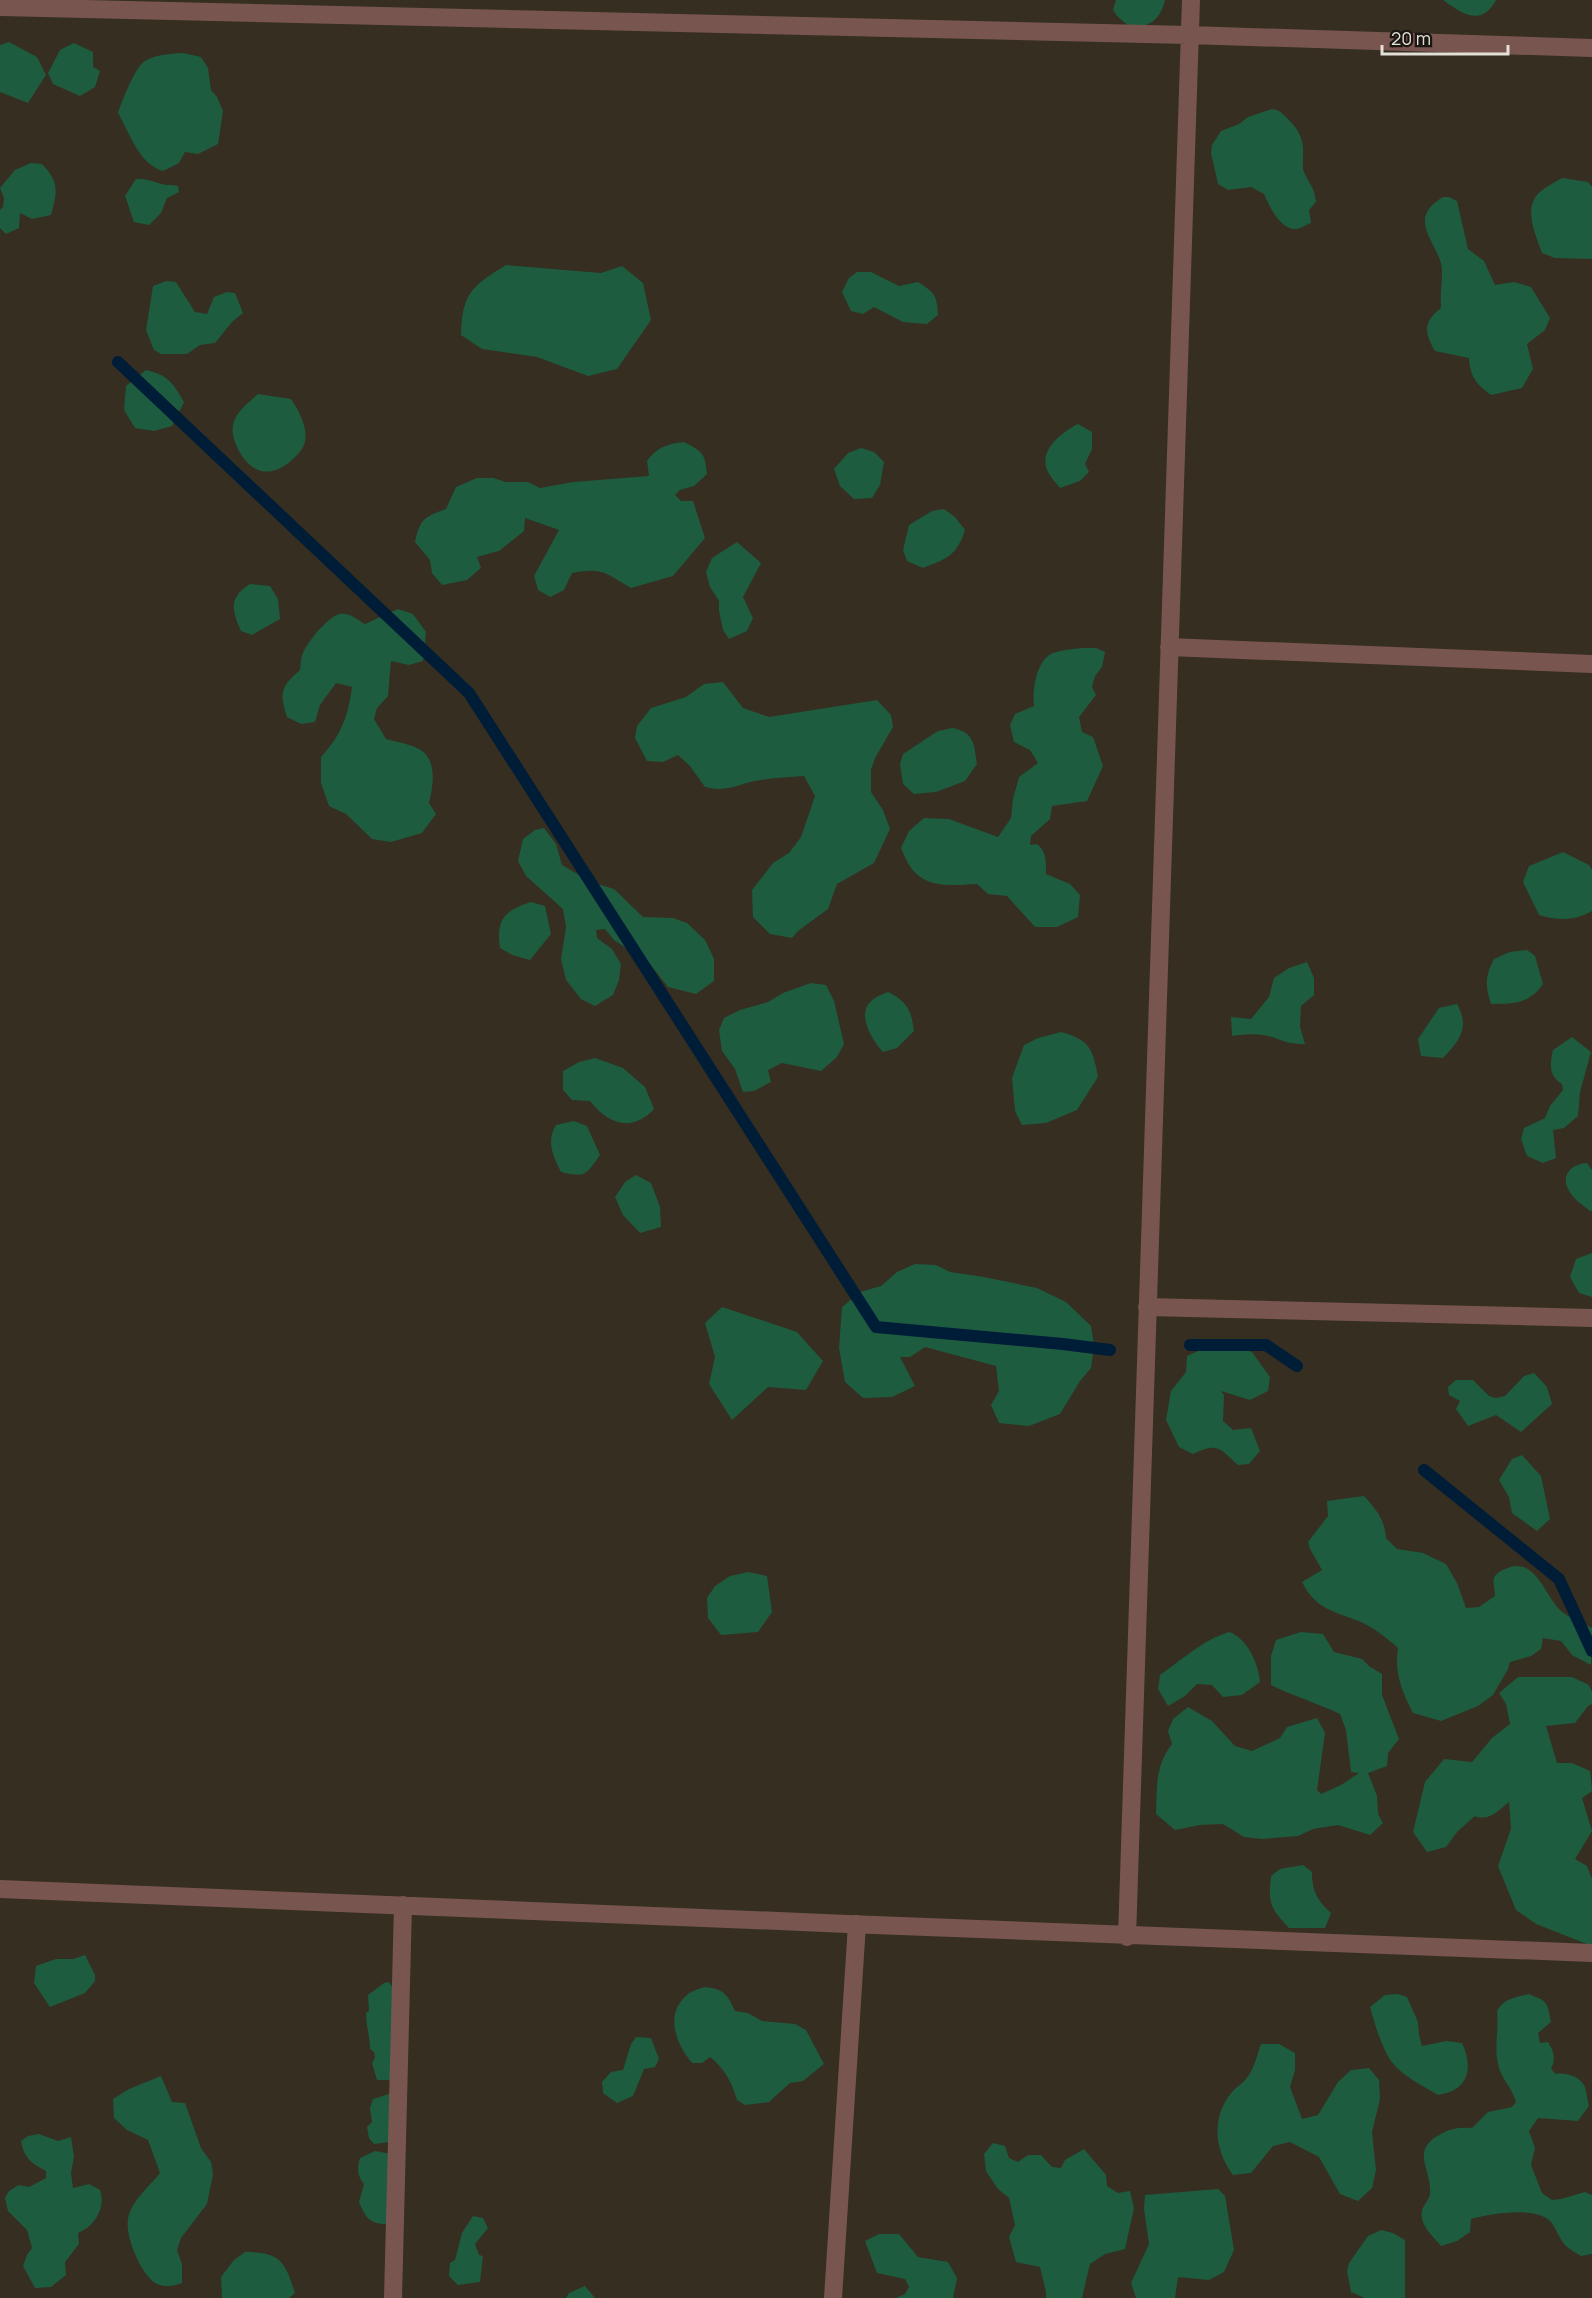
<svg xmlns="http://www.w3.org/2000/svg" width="1592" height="2298" viewBox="0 0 1592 2298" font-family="Manrope,sans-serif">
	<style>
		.green { fill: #1e5c3f }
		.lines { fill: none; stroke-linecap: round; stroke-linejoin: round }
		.stream { stroke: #001d38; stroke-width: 12 }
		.minor { stroke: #78564f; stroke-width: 18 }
	</style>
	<rect width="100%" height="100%" fill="#352e21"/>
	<path class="green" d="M 1116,0 L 1165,0 C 1160,20 1151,26 1131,28 L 1117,16 L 1113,10 Z
		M 1443,0 L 1496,0 C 1482,27 1462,14 1443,0 Z
		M 9,42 L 37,57 L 46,75 L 28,103 L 0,92 L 0,45 Z
		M 74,43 L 93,52 L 93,67 L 100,71 L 95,87 L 80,96 L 53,84 L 48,73 L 60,50 Z
		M 183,53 L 201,57 L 208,68 L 211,90 L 217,97 L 223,111 L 218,144 L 198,154 L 185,152 L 179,163 L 163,171 C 139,164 130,134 118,113 C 122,101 135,67 145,61 C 156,54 170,54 183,53 Z
		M 1272,109 C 1280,110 1283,114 1288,119 C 1300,131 1304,140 1303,157 C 1303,162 1302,167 1304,172 C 1310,186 1314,185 1316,202 L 1309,210 L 1311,223 C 1307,224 1302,228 1297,229 C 1281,231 1269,206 1264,194 L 1251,187 L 1228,190 L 1218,184 L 1211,153 L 1212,145 L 1221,131 L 1239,124 L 1248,117 Z
		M 31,163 L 42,164 C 60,182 57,193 51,215 L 32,219 L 20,213 L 19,228 L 6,234 L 0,228 L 0,210 L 3,207 L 4,198 L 0,188 L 15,170 Z
		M 1562,178 L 1588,182 L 1592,187 L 1592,259 L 1555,258 L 1542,253 C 1535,234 1522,206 1541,191 C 1547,186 1555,182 1562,178 Z
		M 136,179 C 148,179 151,181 162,184 C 166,186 172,184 178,186 L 179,192 L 167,198 L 161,213 L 149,225 L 134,222 L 125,196 Z
		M 1443,197 L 1449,197 L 1457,201 L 1468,249 L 1484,261 L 1495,285 L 1514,282 L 1531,287 L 1550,318 L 1545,330 L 1527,344 L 1533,369 L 1522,388 L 1491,395 C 1476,384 1470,376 1469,358 L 1435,351 C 1424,332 1423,322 1441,308 C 1440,295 1442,284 1442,271 C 1442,246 1403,220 1443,197 Z
		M 506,265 L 601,273 L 622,266 L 643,283 L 651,320 L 617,369 L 588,376 L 537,357 L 482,349 L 461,335 C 462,293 472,286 506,265 Z
		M 857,272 L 871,272 L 899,286 L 918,282 C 935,293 937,295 938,315 L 927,324 L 903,322 L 874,307 L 863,314 L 851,311 L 842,292 L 849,278 Z
		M 166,281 L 176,282 L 195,312 L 207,314 L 214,297 L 227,292 L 235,293 L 243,313 L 232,322 L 215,343 L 200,345 L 187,354 L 161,354 L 154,350 L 146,330 L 153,286 Z
		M 146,370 C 168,375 173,383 184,402 L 172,426 L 154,431 L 135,428 L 124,410 L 126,386 Z
		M 258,394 L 291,399 C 299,411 308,427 305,442 C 303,450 297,455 292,460 C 270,480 249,473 237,447 C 225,421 239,411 258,394 Z
		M 1078,424 L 1092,432 L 1092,449 L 1085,464 L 1089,472 L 1080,481 L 1060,488 C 1056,483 1051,478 1048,472 C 1037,451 1062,432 1078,424 Z
		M 684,442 C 703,452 705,453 707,474 L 694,486 L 680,490 L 675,495 L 681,501 L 693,501 L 705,538 L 673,576 L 631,588 C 605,573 603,567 572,573 L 564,590 L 550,597 L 538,590 L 534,576 L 559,530 L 525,518 L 524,531 L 499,551 L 477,557 L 481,568 L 467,580 L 442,585 L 432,573 L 430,560 L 415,542 C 420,519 424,517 446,509 L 456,487 L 477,478 L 493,478 L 506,482 L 528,482 L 540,488 L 573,482 L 649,476 L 647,461 C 657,447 668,444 684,442 Z
		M 861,448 L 874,452 L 884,462 L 880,485 L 872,498 L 854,499 L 840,486 L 834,469 L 848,453 Z
		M 944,509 L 955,517 L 965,530 C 957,555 947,559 923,568 L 907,561 L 903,550 L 909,525 L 932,511 Z
		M 737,542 L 761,563 L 743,597 L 753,618 L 747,631 L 729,639 L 723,630 L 719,611 L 719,601 L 710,587 L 706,572 L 712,558 Z
		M 250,584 L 270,586 L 278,599 L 280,619 L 252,635 L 241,631 C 232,610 228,598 250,584 Z
		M 398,609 L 413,614 L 426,632 L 423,661 L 409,665 L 391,661 L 388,696 L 377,708 L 374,719 L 386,739 C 397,742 410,744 419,749 C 438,759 433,787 429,803 L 436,814 L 422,833 L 391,842 L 372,839 L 346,814 L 329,806 L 321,783 L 321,757 C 342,734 348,716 352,687 L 336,683 L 320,705 L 315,722 L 301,724 L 287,717 C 279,693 281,686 300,670 C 301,666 300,660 302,656 C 305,644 327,618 339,614 C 349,612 357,619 365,624 Z
		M 1082,648 L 1096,648 L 1105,652 L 1102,667 L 1095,676 L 1092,687 L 1096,695 L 1079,717 L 1082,732 L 1093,737 L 1103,766 L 1087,801 L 1052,806 L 1050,819 L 1031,836 L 1030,845 L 1037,844 C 1047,852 1046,863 1046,874 L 1070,884 L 1080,895 L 1078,917 L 1057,927 L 1035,927 L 1007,896 L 988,894 L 977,884 C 939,886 916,889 901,848 L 909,831 L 924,818 L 949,819 L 998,837 L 1011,818 L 1013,799 L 1019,777 L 1038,763 L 1030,750 L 1014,742 L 1010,725 L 1015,714 L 1034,706 C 1032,691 1036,660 1053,653 C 1062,650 1073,649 1082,648 Z
		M 723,682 L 743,708 L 769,717 L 877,700 L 891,715 L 893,727 L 875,758 L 871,770 L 871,792 L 883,810 L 890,829 L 874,863 L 837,884 L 828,909 L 798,931 L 792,938 L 770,934 L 753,917 L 752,890 L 773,863 L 789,853 L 801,837 L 815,796 L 804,776 C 790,777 775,778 761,780 C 739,783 729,793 705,787 L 690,766 L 678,755 L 663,762 L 647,761 L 635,738 L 637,726 L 651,708 L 686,697 L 704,684 Z
		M 952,728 C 975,732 974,745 977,764 L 965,781 L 936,792 L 914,794 L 903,784 L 900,764 L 903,754 L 938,731 Z
		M 544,828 L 556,844 L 562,865 L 591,882 L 614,889 L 643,917 L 673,918 L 687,923 L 705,940 L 714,959 L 714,981 L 696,994 L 668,987 L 650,964 L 614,940 L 605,929 L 596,930 L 597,938 L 612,949 L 621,964 L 619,980 L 613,995 L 595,1006 L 581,999 L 566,980 L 561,959 L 566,927 L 563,909 L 526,876 L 518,861 L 523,839 L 535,830 Z
		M 1563,852 L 1589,865 L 1592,870 L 1592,911 C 1574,921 1559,921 1539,915 L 1523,882 L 1529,866 Z
		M 531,902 L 545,906 L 551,934 L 530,960 L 512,955 L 500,948 C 496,919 504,911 531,902 Z
		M 1527,950 L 1535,956 L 1543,984 C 1529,1004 1514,1004 1491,1004 C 1485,986 1485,976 1494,959 L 1510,952 Z
		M 1307,962 L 1314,978 L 1314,995 L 1301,1006 L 1300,1027 L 1305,1044 C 1290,1044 1286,1042 1272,1037 C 1259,1033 1246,1034 1232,1036 L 1231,1017 L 1251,1019 L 1269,997 L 1274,978 L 1289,968 Z
		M 811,983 L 826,985 L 834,1001 L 844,1044 L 837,1057 L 821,1071 L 782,1063 L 768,1070 L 771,1082 L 754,1091 L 743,1092 L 735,1069 L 722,1051 L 719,1030 L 724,1018 L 740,1010 L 768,1002 L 783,993 Z
		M 888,992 C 908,1002 911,1010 914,1031 L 897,1048 L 883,1052 C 871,1039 854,1011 875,998 C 879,995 884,994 888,992 Z
		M 1457,1004 C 1470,1028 1460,1040 1443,1058 L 1421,1056 L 1418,1039 L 1439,1008 Z
		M 1061,1032 C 1090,1040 1093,1049 1098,1077 L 1077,1110 L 1046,1123 L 1022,1125 L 1015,1111 L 1012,1078 L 1024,1045 L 1038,1038 Z
		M 1572,1037 L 1591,1052 L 1580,1092 L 1578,1116 L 1564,1128 L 1553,1130 L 1556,1158 L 1543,1163 L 1527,1156 L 1521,1139 L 1524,1128 L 1545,1118 L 1550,1106 L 1563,1090 L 1562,1084 C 1548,1075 1550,1064 1553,1050 Z
		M 595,1058 L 623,1068 L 645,1087 L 654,1109 C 632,1133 608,1124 590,1101 L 572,1100 L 563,1090 L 563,1071 L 579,1062 Z
		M 574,1121 L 587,1126 L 600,1155 C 586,1175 585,1178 561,1172 C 553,1156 546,1141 556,1125 Z
		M 1587,1163 L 1592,1170 L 1592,1211 L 1590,1211 C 1584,1206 1575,1200 1571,1194 C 1559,1178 1569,1164 1587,1163 Z
		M 636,1175 L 651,1183 L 660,1207 L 661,1227 L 640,1233 L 623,1215 L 615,1197 L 625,1182 Z
		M 1592,1253 L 1592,1297 L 1579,1293 L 1570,1277 L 1576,1259 Z
		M 915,1264 L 936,1265 L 950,1272 L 984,1277 L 1037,1288 L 1066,1302 L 1091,1326 L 1094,1345 L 1091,1368 L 1080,1381 L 1060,1414 L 1029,1426 L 999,1423 L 991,1405 L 999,1391 L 996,1366 L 925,1347 L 910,1357 L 900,1357 L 915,1386 L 892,1397 L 863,1398 L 845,1382 L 839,1348 L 842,1307 L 860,1292 L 881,1286 L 897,1272 Z
		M 722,1307 L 797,1332 L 823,1361 L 806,1390 L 768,1387 L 732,1420 L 709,1384 L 715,1357 L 705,1323 Z
		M 1229,1344 L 1252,1352 L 1270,1377 L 1268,1391 L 1250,1400 L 1221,1391 L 1224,1395 L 1223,1421 L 1233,1430 L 1251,1428 L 1260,1451 L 1249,1464 L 1238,1465 C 1219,1448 1218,1442 1193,1454 L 1179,1447 L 1166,1420 L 1171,1391 L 1186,1372 L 1187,1356 L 1209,1346 Z
		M 1534,1373 L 1547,1387 L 1552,1404 L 1521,1432 L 1496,1415 L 1468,1426 L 1456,1409 L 1460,1401 L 1449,1395 L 1448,1387 L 1456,1380 L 1473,1380 L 1489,1396 L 1496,1398 L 1505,1396 L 1524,1376 Z
		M 1522,1455 L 1541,1476 L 1550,1519 L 1537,1531 L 1512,1513 L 1509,1497 L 1499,1480 L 1512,1459 Z
		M 1364,1496 C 1376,1509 1385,1520 1386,1538 L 1397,1549 L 1423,1553 L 1446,1564 L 1457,1583 L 1466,1608 L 1479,1607 L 1495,1596 C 1494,1581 1489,1576 1505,1569 C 1534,1555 1544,1593 1559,1609 C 1567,1617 1582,1623 1592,1628 L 1591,1665 L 1572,1655 L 1561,1641 L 1543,1638 L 1541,1649 L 1531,1656 L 1510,1662 L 1508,1669 L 1493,1695 L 1478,1706 L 1441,1721 L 1413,1713 C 1402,1692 1394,1673 1398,1648 C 1388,1639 1376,1629 1363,1623 C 1338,1612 1316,1611 1302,1582 L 1322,1570 L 1310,1549 L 1308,1542 L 1328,1516 L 1327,1501 Z
		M 748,1572 L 767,1576 L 772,1612 L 758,1632 L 721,1635 L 708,1618 L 707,1598 L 715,1586 L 730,1576 Z
		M 1229,1632 C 1247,1638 1259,1664 1260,1682 L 1242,1695 L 1223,1697 L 1212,1685 L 1197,1684 L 1185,1696 L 1168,1706 L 1158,1689 L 1160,1675 C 1183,1659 1203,1640 1229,1632 Z
		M 1301,1632 L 1323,1634 L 1334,1652 L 1362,1659 L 1369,1666 L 1382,1674 L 1382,1695 L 1399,1739 L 1388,1753 L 1387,1766 L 1368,1773 L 1377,1796 L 1378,1814 L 1383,1823 L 1370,1835 L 1338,1825 L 1313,1829 L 1298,1836 L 1262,1839 L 1244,1837 L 1223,1824 L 1200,1825 L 1175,1830 L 1156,1814 C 1157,1787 1155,1766 1172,1744 L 1168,1731 L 1173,1719 L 1188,1707 L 1212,1721 L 1235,1746 L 1252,1751 L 1280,1738 L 1287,1727 L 1317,1718 L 1325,1733 L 1317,1790 L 1321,1794 L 1341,1785 L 1359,1773 L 1351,1772 L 1346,1730 L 1340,1714 C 1317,1703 1293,1696 1271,1685 L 1271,1656 L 1276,1640 Z
		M 1518,1677 L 1572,1677 L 1589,1685 L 1592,1692 L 1592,1704 L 1588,1706 L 1575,1723 L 1546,1726 L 1557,1763 L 1572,1763 L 1590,1771 L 1592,1791 L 1582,1798 L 1592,1831 L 1575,1859 L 1587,1866 L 1592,1879 L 1592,1944 L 1587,1944 L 1536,1924 L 1516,1910 L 1498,1866 L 1511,1829 L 1509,1802 C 1499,1810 1489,1822 1475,1816 L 1458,1831 L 1446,1847 L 1427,1852 L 1413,1832 L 1425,1782 L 1444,1759 L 1472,1762 L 1492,1738 L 1510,1724 L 1506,1704 L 1499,1693 Z
		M 1303,1865 L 1312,1872 C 1312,1891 1317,1900 1331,1913 L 1325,1928 L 1289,1928 C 1270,1908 1268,1903 1271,1876 L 1280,1869 Z
		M 85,1955 L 95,1975 L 95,1981 L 85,1993 L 50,2007 L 34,1983 L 36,1966 L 56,1959 L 73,1959 Z
		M 389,1982 L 397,1994 L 392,2080 L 377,2080 L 372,2063 L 375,2058 L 374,2052 L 370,2049 C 370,2036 366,2026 366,2013 L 369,2011 L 368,1995 L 384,1983 Z
		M 705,1987 C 724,1989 727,1994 735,2011 L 748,2013 L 762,2021 L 795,2024 L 806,2030 L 824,2064 L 803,2081 L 790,2083 L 769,2102 L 745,2105 L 737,2100 C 732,2082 724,2068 710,2057 L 702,2063 L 692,2063 C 676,2044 664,2014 687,1995 C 691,1991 699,1989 705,1987 Z
		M 1398,1994 L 1407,1997 L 1418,2022 L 1419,2035 L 1422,2046 L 1446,2041 L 1462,2043 C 1474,2069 1468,2091 1438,2095 C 1423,2086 1402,2076 1391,2061 C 1381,2046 1375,2025 1370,2007 L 1385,1995 Z
		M 1529,1994 C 1548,2002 1547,2001 1551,2022 L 1538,2033 L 1540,2043 L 1548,2042 C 1554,2052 1556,2058 1551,2069 L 1556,2074 C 1566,2072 1581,2077 1585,2087 C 1587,2093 1587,2100 1589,2106 L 1578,2121 L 1538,2118 L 1529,2131 L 1535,2148 L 1531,2165 L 1542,2193 L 1552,2200 L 1561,2199 L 1585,2192 L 1592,2195 L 1592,2254 L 1581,2256 C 1576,2253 1569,2249 1565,2245 C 1559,2238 1556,2228 1550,2221 C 1534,2206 1490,2214 1471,2219 L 1470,2232 L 1457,2241 L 1441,2246 C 1434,2237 1419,2225 1422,2211 C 1423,2205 1429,2201 1430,2194 C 1432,2169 1409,2150 1441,2134 C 1451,2128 1461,2127 1472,2128 L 1488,2112 L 1512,2107 L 1516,2102 C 1512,2087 1501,2079 1498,2064 C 1494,2047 1499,2028 1497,2011 C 1504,1998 1516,1997 1529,1994 Z
		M 636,2037 L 651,2038 L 659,2059 L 655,2067 L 644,2069 L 633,2096 L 617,2103 L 603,2093 L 602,2082 L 611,2072 L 623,2070 L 631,2044 Z
		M 1261,2044 L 1279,2044 L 1295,2053 L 1295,2070 L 1290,2087 L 1302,2119 L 1318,2115 L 1338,2082 L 1351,2070 L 1369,2068 L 1379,2080 L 1380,2099 L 1372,2132 L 1376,2170 L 1372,2188 L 1358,2201 L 1340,2194 L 1319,2157 L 1290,2142 L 1273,2146 L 1251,2173 L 1233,2175 C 1214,2150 1211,2117 1232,2092 C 1236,2087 1242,2084 1246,2079 C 1254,2070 1257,2055 1261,2044 Z
		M 161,2076 L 172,2102 L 185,2103 L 201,2148 L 211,2162 L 213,2174 L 207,2204 L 181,2238 L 177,2250 L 182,2264 L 182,2283 C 173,2286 164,2288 155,2283 C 140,2273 125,2236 128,2219 C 131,2201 149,2187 160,2173 L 148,2140 L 127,2130 L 114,2118 L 113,2099 L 129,2089 Z
		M 392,2093 L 397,2141 L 374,2144 L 369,2138 L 367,2127 L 372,2122 L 370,2108 L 373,2099 Z
		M 39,2134 L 58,2141 L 71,2137 L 74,2157 L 71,2173 L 73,2188 L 89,2184 L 100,2190 C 106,2208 95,2226 78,2233 L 79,2244 L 65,2262 L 66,2275 L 51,2287 L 35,2288 L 23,2266 L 27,2255 L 32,2248 L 27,2230 L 8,2211 L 5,2198 L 9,2191 L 19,2185 L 29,2187 L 46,2178 L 46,2171 C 31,2163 24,2158 21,2141 L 28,2136 Z
		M 993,2143 L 1005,2146 L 1009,2158 L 1018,2162 L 1028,2155 L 1041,2155 L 1052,2167 L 1061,2168 L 1065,2160 L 1084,2149 L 1106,2175 L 1107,2186 L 1118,2193 L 1130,2191 L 1134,2208 L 1125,2249 L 1105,2254 L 1090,2264 L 1082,2298 L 1046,2298 L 1046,2292 L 1040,2267 L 1016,2262 L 1009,2237 L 1015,2225 L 1009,2198 L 998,2189 L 986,2171 L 984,2154 Z
		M 375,2151 L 392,2154 L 386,2224 C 370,2224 365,2217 359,2202 L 364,2184 C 357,2175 357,2169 360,2158 Z
		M 1218,2189 L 1225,2196 L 1234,2250 L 1224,2272 L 1209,2280 L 1178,2277 L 1175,2298 L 1136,2298 L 1131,2283 L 1149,2244 L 1144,2209 L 1145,2195 Z
		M 473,2216 L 483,2218 L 488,2228 L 475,2244 L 479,2255 L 483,2256 L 480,2282 L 458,2285 L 449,2276 L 450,2263 L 455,2260 L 462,2233 Z
		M 1381,2230 L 1393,2233 L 1405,2240 L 1405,2298 L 1365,2298 L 1351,2292 L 1347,2271 L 1349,2263 L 1368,2236 Z
		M 879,2234 L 899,2234 L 918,2257 L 948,2262 L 957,2278 L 953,2298 L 896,2298 L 905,2294 L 909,2287 L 905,2279 L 877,2273 L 865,2241 Z
		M 245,2252 C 280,2252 285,2261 295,2293 L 289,2298 L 222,2298 L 221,2277 L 234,2260 Z
		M 585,2286 L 595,2298 L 566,2298 L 569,2293 Z"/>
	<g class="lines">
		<path class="stream" d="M 118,362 L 469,693 L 876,1327 L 1063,1344 L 1110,1350
			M 1190,1345 L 1266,1345 L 1297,1366
			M 1424,1470 L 1559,1579 L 1592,1651"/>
		<path class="minor" d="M 0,7 L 1189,35 L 1592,48
			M 1169,647 L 1592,664
			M 1147,1307 L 1592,1318
			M 0,1889 C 531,1910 1061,1934 1592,1953
			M 1127,1937 L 1191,0
			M 393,2298 L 403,1905
			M 833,2298 L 857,1924"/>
	</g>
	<path d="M1382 45v9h126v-9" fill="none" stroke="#e4dfd7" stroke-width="3"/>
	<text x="1391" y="45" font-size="18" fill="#e4dfd7" stroke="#1a1611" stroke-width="4.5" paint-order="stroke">20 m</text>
</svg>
